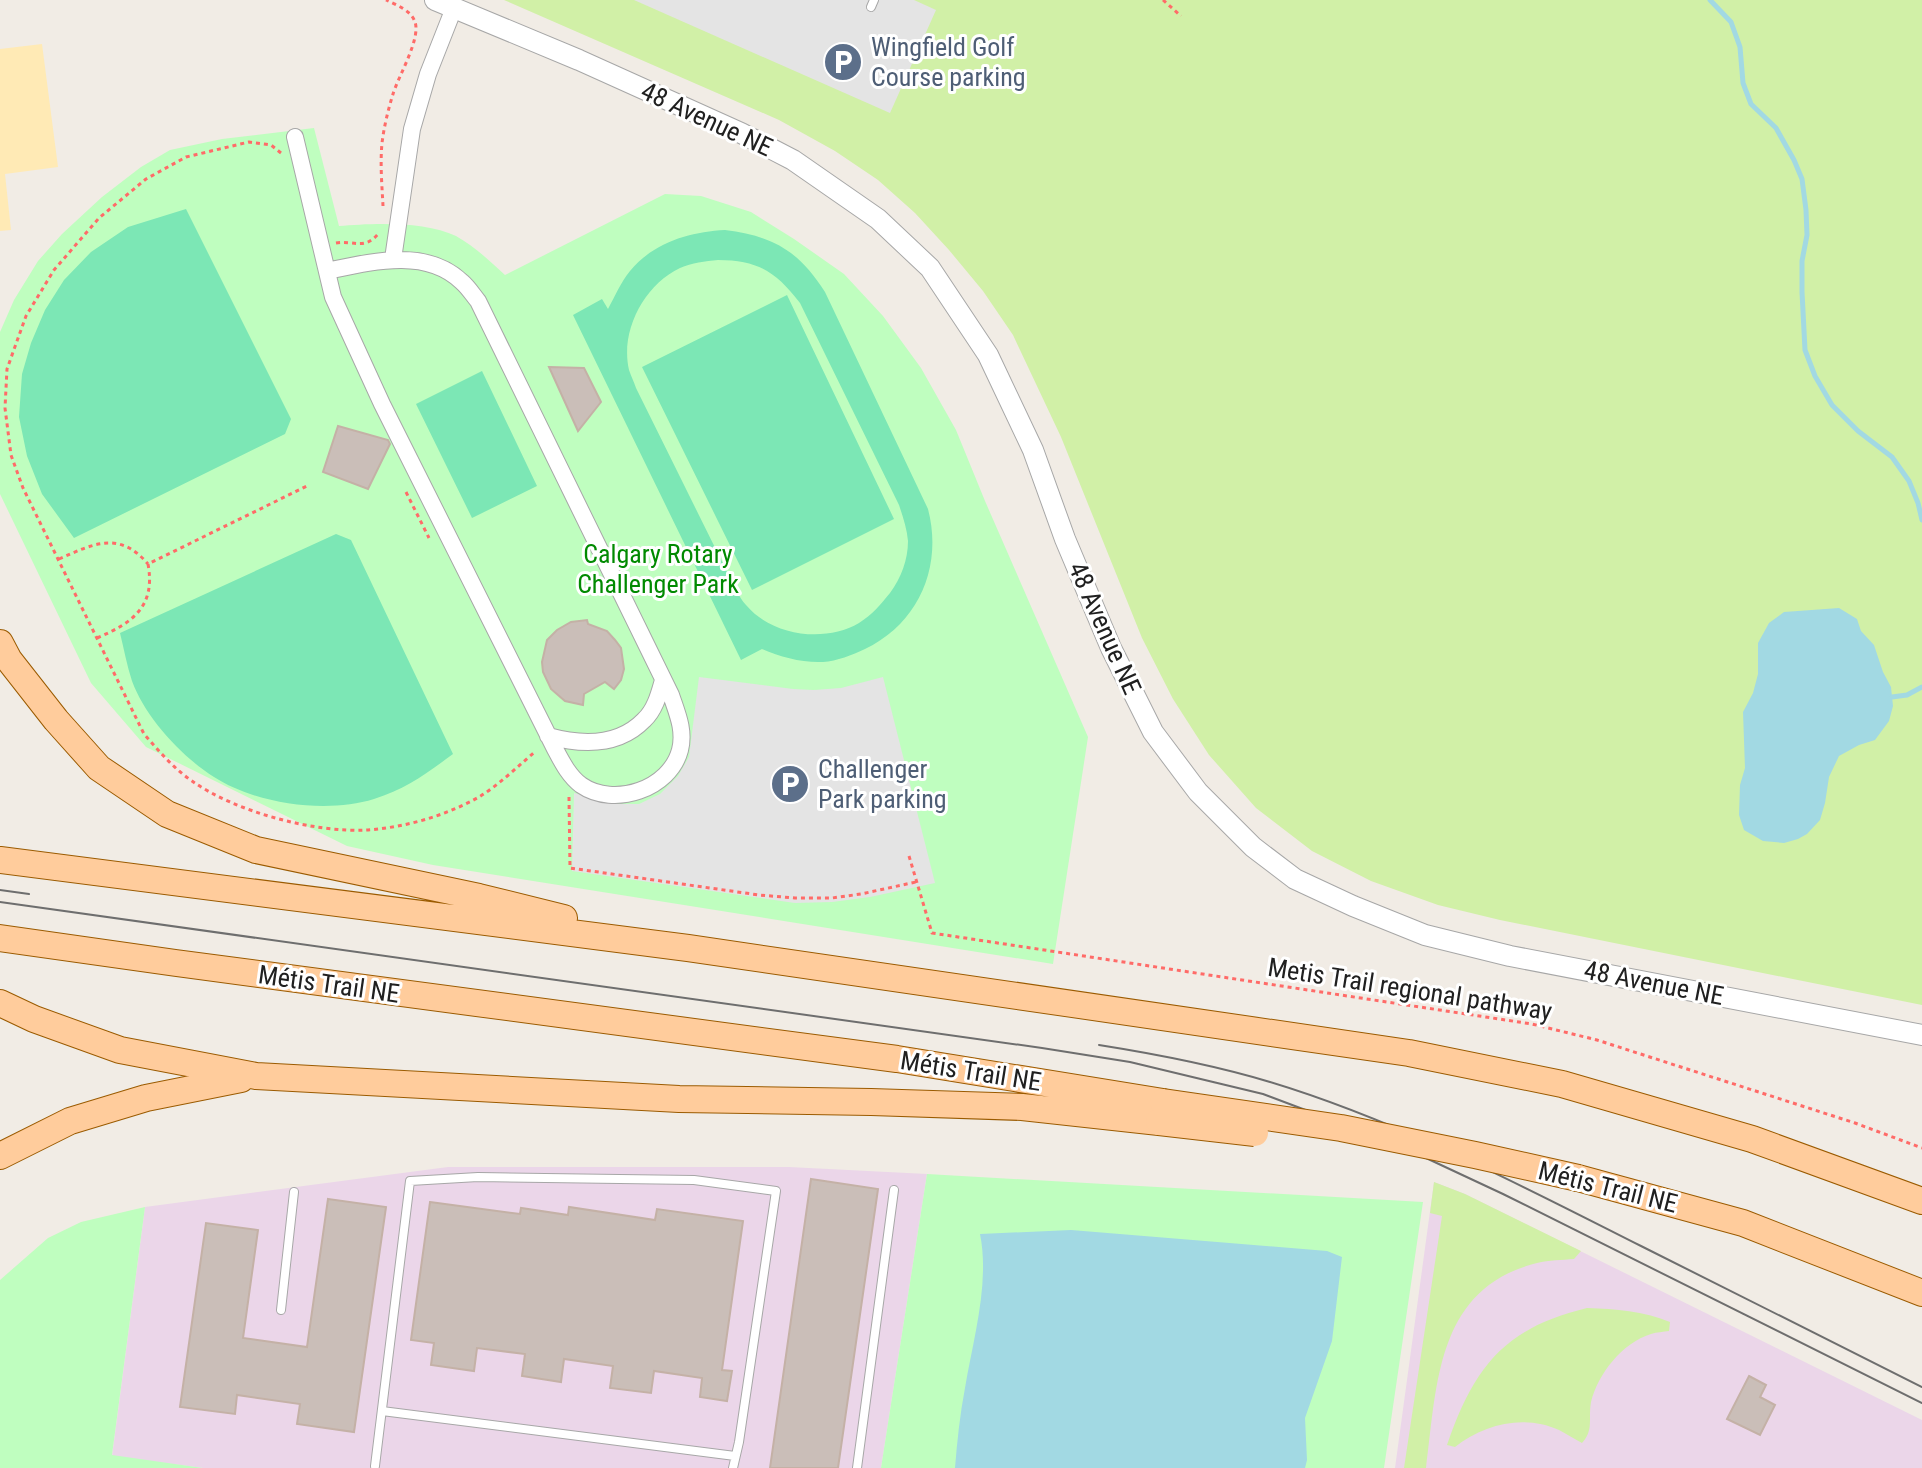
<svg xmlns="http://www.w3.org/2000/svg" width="1922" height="1468" viewBox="0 0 1922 1468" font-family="'Roboto Condensed',sans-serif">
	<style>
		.industrial { fill: #ebd6e9 }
		.grass { fill: #d1f0a7 }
		.sand { fill: #ffeab5 }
		.park { fill: #bffebf }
		.pitch { fill: #7ce7b5; fill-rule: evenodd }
		.parking { fill: #e4e4e4 }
		.water { fill: #a2d9e3 }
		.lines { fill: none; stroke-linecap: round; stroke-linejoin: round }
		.stream { stroke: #a2d9e3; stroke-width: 5 }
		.building { fill: #cabeb8; stroke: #c4b1a6; stroke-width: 2 }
		.service-casing { stroke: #a7a7a7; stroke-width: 10 }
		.minor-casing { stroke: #a7a7a7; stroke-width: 18 }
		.tertiary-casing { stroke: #a7a7a7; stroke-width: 22 }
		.primary-casing { stroke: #9b5b00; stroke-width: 28 }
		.path { stroke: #ff6b68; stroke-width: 3; stroke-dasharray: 4 4; stroke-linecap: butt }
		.service { stroke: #fff; stroke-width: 8 }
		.minor { stroke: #fff; stroke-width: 16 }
		.tertiary { stroke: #fff; stroke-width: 20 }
		.primary { stroke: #ffcc9c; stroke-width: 26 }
		.tram { stroke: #6e6e6e; stroke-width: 2 }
		.primary-bridge-casing { stroke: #9b5b00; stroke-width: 28; stroke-linecap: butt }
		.primary-bridge { stroke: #ffcc9c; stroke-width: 26 }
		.labels { text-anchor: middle; stroke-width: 6; stroke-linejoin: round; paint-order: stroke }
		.service-label { font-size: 26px; fill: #4e5e75; stroke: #fff; text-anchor: start }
		.street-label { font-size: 26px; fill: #202020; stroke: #fff }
		.park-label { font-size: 26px; fill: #018a01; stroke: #fff }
	</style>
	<rect width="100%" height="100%" fill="#f1ece5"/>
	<path class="industrial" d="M 448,1167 L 789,1167 L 927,1174 L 881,1468 L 203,1468 L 112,1456 L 145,1207 Z
		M 1434,1182 L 1465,1194 L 1922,1420 L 1922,1468 L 1395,1468 Z"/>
	<path class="grass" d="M 504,0 L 1922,0 L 1922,1005 L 1500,920 L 1438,905 L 1371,881 L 1312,851 L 1256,808 L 1209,755 L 1173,699 L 1142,638 L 1061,437 L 1013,335 L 983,291 L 949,250 L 915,213 L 878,180 L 835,151 L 779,120 Z
		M 1434,1182 L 1465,1194 L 1581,1251 L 1574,1259 C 1562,1260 1549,1260 1537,1263 C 1436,1288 1437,1385 1426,1468 L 1404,1468 L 1442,1216 L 1430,1213 Z
		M 1587,1308 C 1616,1309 1643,1311 1670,1322 L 1669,1331 C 1663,1332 1657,1332 1651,1334 C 1622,1343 1598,1374 1591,1402 C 1588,1419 1594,1430 1582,1443 C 1574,1439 1567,1434 1559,1430 C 1524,1414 1484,1424 1455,1447 L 1447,1445 C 1474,1367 1504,1328 1587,1308 Z"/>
	<path class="sand" d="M 42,44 L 58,167 L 5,174 L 11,230 L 0,231 L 0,49 Z"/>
	<path class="park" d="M 314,128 L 339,226 C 372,223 426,221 456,236 C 474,246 490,261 505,275 L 665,194 L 701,196 L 751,212 L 794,239 L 844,274 L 883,316 L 921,368 L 956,430 L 985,501 L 1088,737 L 1053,964 L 433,865 L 347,846 L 146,747 L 91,683 L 0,494 L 0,332 L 14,300 L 38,261 L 62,234 L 102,197 L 141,167 L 170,150 L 222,139 Z
		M 927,1174 L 1423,1202 L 1384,1468 L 881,1468 Z
		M 145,1207 L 112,1455 L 203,1468 L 0,1468 L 0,1280 L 48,1238 L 81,1222 Z"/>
	<path class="pitch" d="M 186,209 L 291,419 L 285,434 L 74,538 L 42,494 L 27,456 L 19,417 L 22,374 L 31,343 L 45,310 L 64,280 L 91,252 L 128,227 Z
		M 725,230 C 773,236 799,251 825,292 L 928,509 C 943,566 919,623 865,649 C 852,655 837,661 823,662 C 802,663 781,657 762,649 L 741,660 L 573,315 L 602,299 L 608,309 C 615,296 621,282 630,271 C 654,242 690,232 725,230 ZM 718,260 C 758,260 776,272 800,303 L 899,505 C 903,517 907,529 908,541 C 908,560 901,578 890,593 C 881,604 872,615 859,623 C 825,643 772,636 746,605 C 742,601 739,595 736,590 L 636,388 C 634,382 631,376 629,370 C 620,331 644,285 680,268 C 692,263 705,261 718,260 Z
		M 787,295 L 894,519 L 752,590 L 642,367 Z
		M 482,371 L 537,486 L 472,518 L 416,404 Z
		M 336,534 L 351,540 L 453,754 C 426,774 406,789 374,799 C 326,814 256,804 214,777 C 182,757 145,717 132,681 C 127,666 124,649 120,633 Z"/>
	<path class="parking" d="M 634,0 L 914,0 L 936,10 L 890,113 Z
		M 699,677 L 793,689 L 814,690 L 841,688 L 883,677 L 935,883 L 870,897 L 832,902 L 795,903 L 572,871 L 574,793 L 618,804 L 639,804 L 660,794 L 678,776 L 689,757 Z"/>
	<path class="water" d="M 1839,608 L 1857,619 L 1861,631 L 1874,645 L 1883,672 L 1891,687 L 1893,706 L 1889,721 L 1875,740 L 1859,745 L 1839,756 L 1829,777 L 1825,803 L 1820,820 L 1807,834 L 1798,839 L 1784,843 L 1763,841 L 1744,830 L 1739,815 L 1740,785 L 1745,768 L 1743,712 L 1753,693 L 1758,674 L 1758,643 L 1769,623 L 1784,612 Z
		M 1071,1230 L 1327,1251 L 1342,1257 L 1332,1341 L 1305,1418 L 1307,1460 L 1305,1468 L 955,1468 C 957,1442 960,1414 965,1388 C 973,1340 990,1283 980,1234 Z"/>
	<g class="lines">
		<path class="stream" d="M 1710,0 L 1731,22 L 1740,47 L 1743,83 L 1751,104 L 1776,128 L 1794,160 L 1802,179 L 1806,210 L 1807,235 L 1802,261 L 1802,292 L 1805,350 L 1815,376 L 1832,405 L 1858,431 L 1892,457 L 1909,481 L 1918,503 L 1922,520
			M 1892,697 L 1907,695 L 1922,687"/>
	</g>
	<path class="building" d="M 549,367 L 584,368 L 601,402 L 578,431 Z
		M 338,426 L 388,440 L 390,444 L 368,489 L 323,472 Z
		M 587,620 L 588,624 L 607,631 L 615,640 L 621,648 L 624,669 L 621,680 L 614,689 L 605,682 L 584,694 L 583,705 L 565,701 L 551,689 L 543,672 L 542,662 L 547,640 L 557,630 L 571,622 Z
		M 811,1179 L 878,1189 L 838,1468 L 770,1468 Z
		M 328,1199 L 386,1207 L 354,1432 L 297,1424 L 300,1404 L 237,1395 L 235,1414 L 180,1407 L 206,1223 L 258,1230 L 243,1338 L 307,1347 Z
		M 430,1202 L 520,1214 L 521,1208 L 568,1215 L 569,1207 L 655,1220 L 657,1209 L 743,1221 L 722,1370 L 732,1371 L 727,1401 L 700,1397 L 702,1378 L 654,1371 L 651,1393 L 610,1388 L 613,1366 L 564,1359 L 561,1382 L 522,1376 L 525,1354 L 477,1348 L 474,1371 L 431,1365 L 434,1343 L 411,1340 Z
		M 1749,1376 L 1766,1385 L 1760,1397 L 1775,1405 L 1760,1435 L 1727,1419 Z"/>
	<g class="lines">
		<g class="service-casing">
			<path id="service" d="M 871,7 L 874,0
				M 281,1310 L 294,1192
				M 382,1411 L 735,1456
				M 375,1466 L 410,1181 L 478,1177 L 694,1180 L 776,1191 L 739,1442 L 733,1468
				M 857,1468 L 894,1190"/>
		</g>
		<g class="minor-casing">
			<path id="minor" d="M 295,137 L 333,297 L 382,404 L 555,749 C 562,762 569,776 581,785 C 614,808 670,789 680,750 C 685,730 677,713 671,695 L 478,301 C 473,295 468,287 462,282 C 426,247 370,262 327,271
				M 393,259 L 412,129 L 428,74 L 454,8
				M 548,736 C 581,745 618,747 644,720 C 655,710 659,694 663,680"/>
		</g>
		<g class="tertiary-casing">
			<path id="tertiary" d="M 435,0 L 579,60 L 741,133 L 793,160 L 878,219 L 930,268 L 988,355 L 1033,450 L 1065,539 L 1111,648 L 1153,732 L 1198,792 L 1253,847 L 1295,879 L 1353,906 L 1425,935 L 1510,956 L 1922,1035"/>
		</g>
		<g class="primary-casing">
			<path id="primary" d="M 0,643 L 9,660 L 56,720 L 99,768 L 167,814 L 256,850 L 479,897 L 564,918
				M 0,860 L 688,948 L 1409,1053 L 1562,1084 L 1752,1139 L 1922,1201
				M 0,938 L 176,963 L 897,1059 L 1163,1102
				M 0,1003 L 34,1019 L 120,1050 L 256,1076 L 679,1099 L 871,1102 L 1022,1107 L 1159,1122
				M 0,1156 L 70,1121 L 146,1098 L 241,1079
				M 1578,1178 L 1743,1223 L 1922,1293"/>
		</g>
		<path class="path" d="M 1163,0 L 1181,16
			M 281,153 L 271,145 L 249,142 L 186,157 L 146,179 L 99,218 L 54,270 L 26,316 L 7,369 L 5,408 L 11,455 L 23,488 L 144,734 C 159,751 173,768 192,781 C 236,812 314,833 368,830 C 406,827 445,816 479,797 C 499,785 518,766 536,751
			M 383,206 C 382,186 380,164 382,143 C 384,127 388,110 393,94 C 398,77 421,39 415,22 C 411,10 396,5 386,0
			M 336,243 C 354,240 364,251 379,233
			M 406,492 L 429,538
			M 59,559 C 93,544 119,530 148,564
			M 97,638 C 132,623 156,607 148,564 L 309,485
			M 569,797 L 570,868 L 759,895 L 795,898 L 832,898 L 861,894 L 916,882
			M 909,856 L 932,933 L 1532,1024 L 1597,1040 L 1855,1123 L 1922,1148"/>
		<use href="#service" class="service"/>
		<use href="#minor" class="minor"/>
		<use href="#tertiary" class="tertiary"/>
		<use href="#primary" class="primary"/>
		<path class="tram" d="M 0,890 L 29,894
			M 0,902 L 1042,1048 L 1130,1062 L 1263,1094 L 1356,1129 L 1426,1158 L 1503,1194 L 1922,1403
			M 1099,1045 C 1156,1054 1214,1065 1270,1082 C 1399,1121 1520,1185 1641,1246 C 1734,1293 1828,1340 1922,1387"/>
		<g class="primary-bridge-casing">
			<path id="primary-bridge" d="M 1163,1102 L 1341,1128 L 1475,1155 L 1578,1178
				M 1159,1122 L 1255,1133"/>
		</g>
		<use href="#primary-bridge" class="primary-bridge"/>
	</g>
	<defs>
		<g id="parking-disc" transform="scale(2)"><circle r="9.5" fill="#5c6f8a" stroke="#fff"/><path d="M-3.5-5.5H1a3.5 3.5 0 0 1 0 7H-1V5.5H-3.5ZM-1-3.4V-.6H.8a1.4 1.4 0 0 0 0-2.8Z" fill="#fff"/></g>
	</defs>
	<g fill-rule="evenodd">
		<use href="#parking-disc" x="843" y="62"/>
		<use href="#parking-disc" x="790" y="784"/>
	</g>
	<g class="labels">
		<g class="service-label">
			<text x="871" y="56">Wingfield Golf<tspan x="871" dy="30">Course parking</tspan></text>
			<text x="818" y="778">Challenger<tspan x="818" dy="30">Park parking</tspan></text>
		</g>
		<g class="street-label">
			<text transform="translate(707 119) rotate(25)" y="9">48 Avenue NE</text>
			<text transform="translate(1105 628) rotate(66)" y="9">48 Avenue NE</text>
			<text transform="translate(1654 983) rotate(11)" y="9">48 Avenue NE</text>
			<text transform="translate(329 984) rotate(8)" y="9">Métis Trail NE</text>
			<text transform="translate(1410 989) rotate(9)" y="9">Metis Trail regional pathway</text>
			<text transform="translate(971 1071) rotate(9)" y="9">Métis Trail NE</text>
			<text transform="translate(1608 1187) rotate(14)" y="9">Métis Trail NE</text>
		</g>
		<g class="park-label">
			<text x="658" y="563">Calgary Rotary<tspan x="658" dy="30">Challenger Park</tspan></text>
		</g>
	</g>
</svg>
